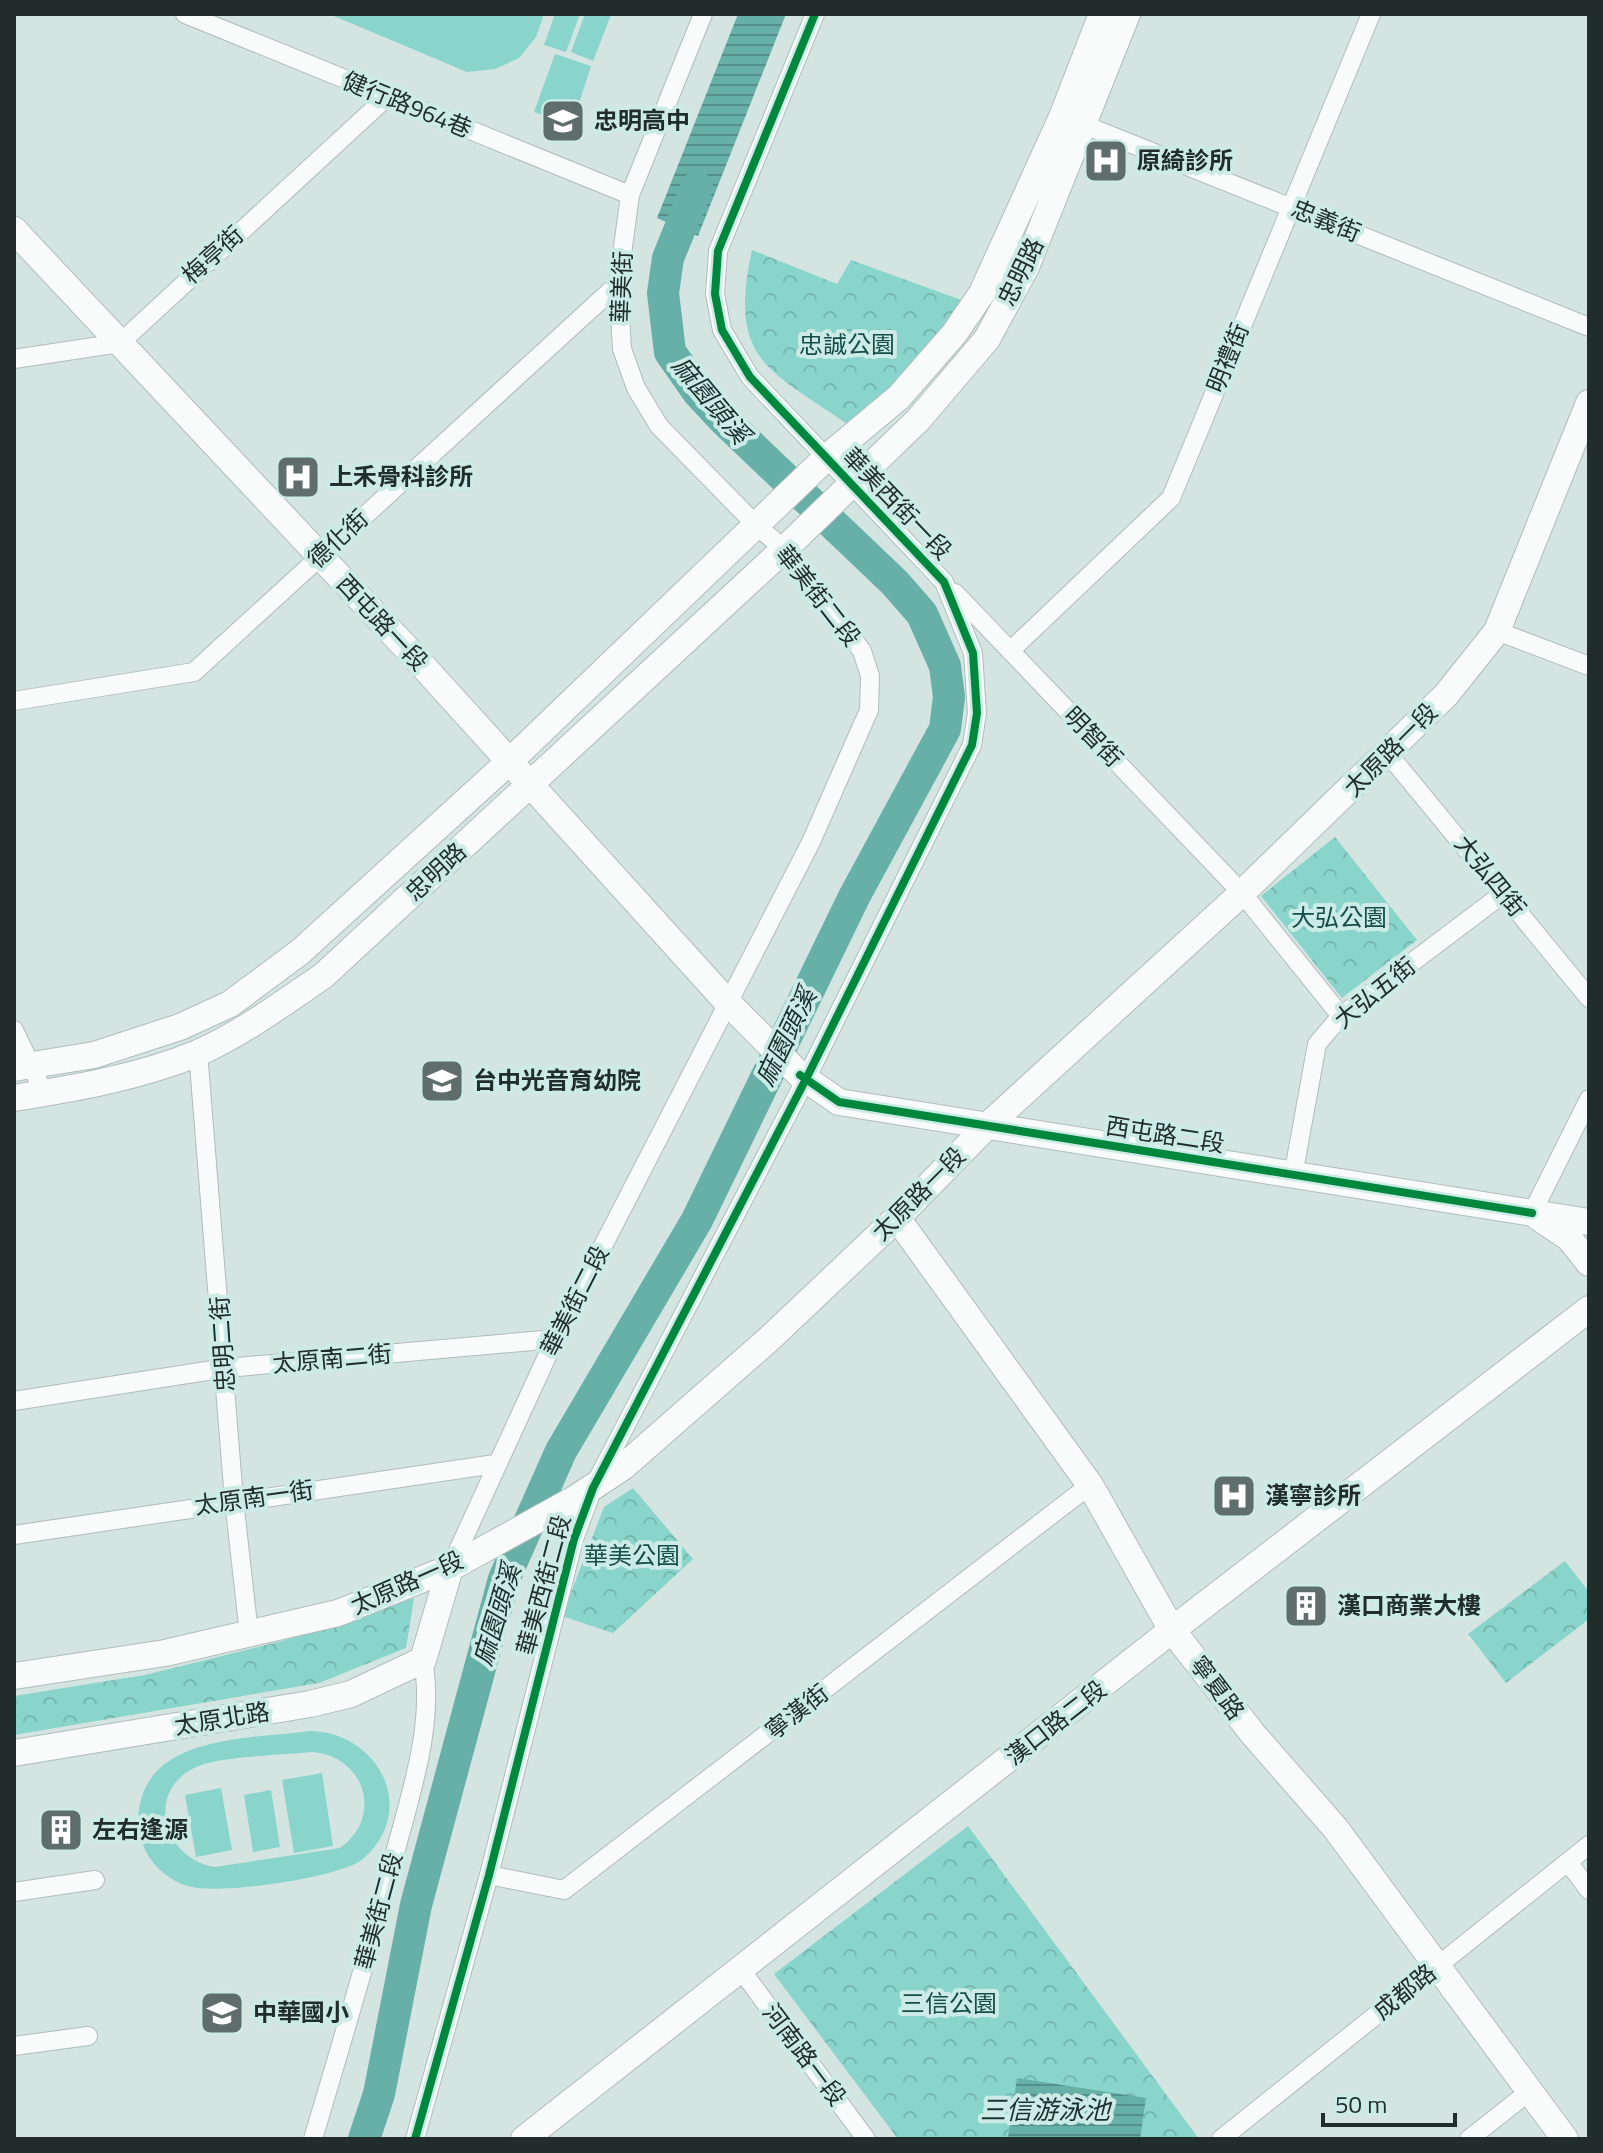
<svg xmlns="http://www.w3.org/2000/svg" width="1603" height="2153" viewBox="0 0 1603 2153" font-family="'Titillium Web','Noto Sans TC',sans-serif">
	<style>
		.grass { fill: #89d5cc; fill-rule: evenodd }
		.forest { fill: url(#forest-crowns) }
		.water { fill: url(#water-rules) }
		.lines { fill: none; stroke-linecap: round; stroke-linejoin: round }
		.river { stroke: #66b0a8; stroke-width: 32 }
		.street-casing { stroke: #b0bdbb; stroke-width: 20 }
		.secondary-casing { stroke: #b0bdbb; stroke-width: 28 }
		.street { stroke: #f8fbfa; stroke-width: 18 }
		.secondary { stroke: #f8fbfa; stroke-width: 26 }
		.cycleway-casing { stroke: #ccebe6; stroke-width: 13 }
		.cycleway { stroke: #00873e; stroke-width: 8 }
		.labels { text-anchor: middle; stroke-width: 8; stroke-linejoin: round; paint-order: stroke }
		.street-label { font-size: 24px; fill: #212d2b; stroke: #ccebe6 }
		.poi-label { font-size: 24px; font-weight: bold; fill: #212d2b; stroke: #ccebe6; text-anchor: start }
		.park-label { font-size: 24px; fill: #154d47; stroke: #ccebe6 }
		.water-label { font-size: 26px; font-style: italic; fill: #19302d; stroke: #ccebe6 }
	</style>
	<defs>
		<pattern id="forest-crowns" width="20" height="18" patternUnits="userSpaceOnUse" patternTransform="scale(2)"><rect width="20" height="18" fill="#89d5cc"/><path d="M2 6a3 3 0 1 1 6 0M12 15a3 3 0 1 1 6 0" fill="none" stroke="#76b7af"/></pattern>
		<pattern id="water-rules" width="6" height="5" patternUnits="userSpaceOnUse" patternTransform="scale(2)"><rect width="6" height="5" fill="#66b0a8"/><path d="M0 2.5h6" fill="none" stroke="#549089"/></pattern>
	</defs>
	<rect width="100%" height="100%" fill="#d3e4e1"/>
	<path class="grass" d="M 329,14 L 544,14 L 536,37 L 519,58 L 495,69 L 467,72 Z
		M 555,14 L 580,14 L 566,52 L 544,45 Z
		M 585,14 L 611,15 L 593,61 L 571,52 Z
		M 555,54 L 591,66 L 572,125 L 534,112 Z
		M 311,1731 C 379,1733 419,1810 363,1859 C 340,1878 222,1894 192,1887 C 177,1884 162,1874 152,1861 C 140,1845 135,1824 140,1804 C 154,1734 255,1739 311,1731 ZM 312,1752 C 365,1756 384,1817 340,1848 L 215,1867 C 165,1860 144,1793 194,1768 C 217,1756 284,1755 312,1752 Z
		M 322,1773 L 333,1846 L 294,1853 L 282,1780 Z
		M 221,1788 L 232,1850 L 196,1857 L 185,1795 Z
		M 271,1790 L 280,1847 L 253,1852 L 244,1795 Z"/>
	<path class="forest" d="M 752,250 L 837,284 L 851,260 L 964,301 L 917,366 L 850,426 C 767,368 728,361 752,250 Z
		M 1335,837 L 1417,940 L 1342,998 L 1261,896 Z
		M 633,1488 L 693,1559 L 613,1633 L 562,1616 L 604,1507 Z
		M 1565,1561 L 1589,1592 L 1589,1619 L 1506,1683 L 1468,1634 Z
		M 414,1598 L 406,1648 L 319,1683 L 14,1735 L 14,1696 L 145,1675 L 282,1641 Z
		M 968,1826 L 1199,2139 L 898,2139 L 774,1974 Z"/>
	<path class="water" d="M 738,14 L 786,14 L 698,236 L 657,218 Z
		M 1017,2078 L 1146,2098 L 1140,2139 L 1008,2137 Z"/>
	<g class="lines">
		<path class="river" d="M 364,2139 L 379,2094 L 416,1905 L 504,1579 L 561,1451 L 697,1220 L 854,897 L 945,729 L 949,697 L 945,666 L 922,614 L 895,583 L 725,421 L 698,392 L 670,352 L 663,293 L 668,258 L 697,187"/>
		<g class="street-casing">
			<path id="street" d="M 185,14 L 630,195
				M 1072,120 L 1589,327
				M 14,359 L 120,343 L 387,97
				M 955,593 L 1242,893 L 1341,1016
				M 1497,631 L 1589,666
				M 1010,651 L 1171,498 L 1371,14
				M 14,701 L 194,672 L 618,284
				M 1389,755 L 1589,998
				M 14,1030 L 44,1093
				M 198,1052 L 234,1500 L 249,1634
				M 1293,1176 L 1317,1044 L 1341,1016 L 1504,893
				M 1532,1213 L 1589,1099
				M 14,1401 L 226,1368 L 555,1339
				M 14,1535 L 495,1464
				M 450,1568 L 555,1339 L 811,842 L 869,710 L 870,676 L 862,651 L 784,549 L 757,526 L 659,426 L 636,388 L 622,349 L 618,284 L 630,195 L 703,14
				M 1568,1862 L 1589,1890
				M 489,1875 L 564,1890 L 1090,1485
				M 14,1892 L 95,1880
				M 742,1971 L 866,2139
				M 14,2046 L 88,2036
				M 313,2139 C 341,2045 369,1952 394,1857 C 410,1795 435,1725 423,1660
				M 415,2139 L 489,1875 L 574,1539 L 593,1488 L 806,1079 L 972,745 L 977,713 L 973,653 L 944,582 L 750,377 L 722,330 L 715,294 L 718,251 L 815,14
				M 1221,2139 L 1589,1845
				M 1469,2139 L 1530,2091"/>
		</g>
		<g class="secondary-casing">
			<path id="secondary" d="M 14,230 L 413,655 L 728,1003 L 800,1075 L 839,1102 L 1589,1222
				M 14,1068 L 94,1055 L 180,1027 L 230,1004 L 300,952 L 510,761 L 826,458 L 899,397 L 954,334 L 982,293 L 1062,117 L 1102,14
				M 14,1098 C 76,1088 140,1077 198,1053 C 243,1033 283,1003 323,976 L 796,538 L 918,420 L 987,339 L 1026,267 L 1127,14
				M 1538,1217 L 1569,1238 L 1589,1263
				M 897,1218 L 1090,1485 L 1172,1630 L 1253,1734 L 1336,1829 L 1565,2139
				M 14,1676 L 165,1653 L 338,1613 L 450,1568 L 573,1500 L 623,1467 L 769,1339 L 897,1218 L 986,1127 L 1242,893 L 1446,695 L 1497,631 L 1589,403
				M 14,1753 L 310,1704 L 351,1694 L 423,1660 L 450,1568
				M 524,2139 L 1172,1630 L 1589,1309"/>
		</g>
		<use href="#street" class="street"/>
		<use href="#secondary" class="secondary"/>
		<g class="cycleway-casing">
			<path id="cycleway" d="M 800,1075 L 839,1102 L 1532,1213
				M 415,2139 L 489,1875 L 574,1539 L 593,1488 L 806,1079 L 972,745 L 977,713 L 973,653 L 944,582 L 750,377 L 722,330 L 715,294 L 718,251 L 815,14"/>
		</g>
		<use href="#cycleway" class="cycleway"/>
	</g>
	<defs>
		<g id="school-square" transform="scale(2.3)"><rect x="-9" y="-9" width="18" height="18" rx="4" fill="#5f6d6b" stroke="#ccebe6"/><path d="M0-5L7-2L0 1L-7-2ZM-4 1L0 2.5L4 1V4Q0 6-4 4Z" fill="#fff"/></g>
		<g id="hospital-square" transform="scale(2.3)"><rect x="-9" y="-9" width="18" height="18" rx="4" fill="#5f6d6b" stroke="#ccebe6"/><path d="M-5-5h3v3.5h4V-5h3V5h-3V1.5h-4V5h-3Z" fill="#fff"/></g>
		<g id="building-square" transform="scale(2.3)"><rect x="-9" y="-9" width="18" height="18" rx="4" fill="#5f6d6b" stroke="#ccebe6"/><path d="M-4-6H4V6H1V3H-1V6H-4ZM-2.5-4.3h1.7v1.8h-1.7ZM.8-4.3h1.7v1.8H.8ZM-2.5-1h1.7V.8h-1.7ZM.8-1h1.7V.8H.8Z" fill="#fff"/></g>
	</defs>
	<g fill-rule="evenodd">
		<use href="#school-square" x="563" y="121"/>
		<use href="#hospital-square" x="1106" y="161"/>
		<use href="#hospital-square" x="298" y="477"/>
		<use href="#school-square" x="442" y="1081"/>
		<use href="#hospital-square" x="1234" y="1496"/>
		<use href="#building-square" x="1306" y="1606"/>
		<use href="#building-square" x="61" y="1830"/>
		<use href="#school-square" x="222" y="2013"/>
	</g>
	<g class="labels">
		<g class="street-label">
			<text transform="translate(407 105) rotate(22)" y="8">健行路964巷</text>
			<text transform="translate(1326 221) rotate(22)" y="8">忠義街</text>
			<text transform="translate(213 255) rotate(-42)" y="8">梅亭街</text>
			<text transform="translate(1021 272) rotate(-64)" y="8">忠明路</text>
			<text transform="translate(622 287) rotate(-88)" y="8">華美街</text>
			<text transform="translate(1228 358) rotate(-68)" y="8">明禮街</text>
			<text transform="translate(897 504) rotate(46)" y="8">華美西街一段</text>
			<text transform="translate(338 539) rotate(-43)" y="8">德化街</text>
			<text transform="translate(818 596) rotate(52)" y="8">華美街二段</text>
			<text transform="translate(382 623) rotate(47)" y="8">西屯路一段</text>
			<text transform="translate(1093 737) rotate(46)" y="8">明智街</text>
			<text transform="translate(1391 750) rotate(-45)" y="8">太原路一段</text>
			<text transform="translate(436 872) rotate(-43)" y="8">忠明路</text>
			<text transform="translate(1490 876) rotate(51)" y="8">大弘四街</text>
			<text transform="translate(1375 993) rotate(-39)" y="8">大弘五街</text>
			<text transform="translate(1165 1135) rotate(9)" y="8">西屯路二段</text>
			<text transform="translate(919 1194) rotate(-45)" y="8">太原路一段</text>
			<text transform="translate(575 1301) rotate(-63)" y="8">華美街二段</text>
			<text transform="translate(223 1344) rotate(-94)" y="8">忠明二街</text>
			<text transform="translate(332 1359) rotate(-5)" y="8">太原南二街</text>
			<text transform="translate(254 1498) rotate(-8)" y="8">太原南一街</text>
			<text transform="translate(407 1583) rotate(-24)" y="8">太原路一段</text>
			<text transform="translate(544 1585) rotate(-75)" y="8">華美西街二段</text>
			<text transform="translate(1217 1688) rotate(53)" y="8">寧夏路</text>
			<text transform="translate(797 1712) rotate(-38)" y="8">寧漢街</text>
			<text transform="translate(222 1719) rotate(-9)" y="8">太原北路</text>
			<text transform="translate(1056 1723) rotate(-38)" y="8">漢口路二段</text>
			<text transform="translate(379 1911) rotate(-75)" y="8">華美街二段</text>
			<text transform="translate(1405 1992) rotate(-39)" y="8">成都路</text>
			<text transform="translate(804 2055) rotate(53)" y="8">河南路一段</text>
		</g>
		<g class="poi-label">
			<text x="594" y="129">忠明高中</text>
			<text x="1137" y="169">原綺診所</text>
			<text x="329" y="485">上禾骨科診所</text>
			<text x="473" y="1089">台中光音育幼院</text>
			<text x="1265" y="1504">漢寧診所</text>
			<text x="1337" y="1614">漢口商業大樓</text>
			<text x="92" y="1838">左右逢源</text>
			<text x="253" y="2021">中華國小</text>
		</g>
		<g class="park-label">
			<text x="847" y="353">忠誠公園</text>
			<text x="1339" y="926">大弘公園</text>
			<text x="632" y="1564">華美公園</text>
			<text x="949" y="2012">三信公園</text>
		</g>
		<g class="water-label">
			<text transform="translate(711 400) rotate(50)" y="9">麻園頭溪</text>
			<text transform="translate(786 1037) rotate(-64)" y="9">麻園頭溪</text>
			<text transform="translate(497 1615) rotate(-73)" y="9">麻園頭溪</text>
			<text x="1045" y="2119">三信游泳池</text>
		</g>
	</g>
	<rect width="1603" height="2153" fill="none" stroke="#212d2b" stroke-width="32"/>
	<path d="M1323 2113v12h132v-12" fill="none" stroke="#212d2b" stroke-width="4"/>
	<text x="1335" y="2113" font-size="24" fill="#212d2b" stroke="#ccebe6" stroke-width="6" paint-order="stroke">50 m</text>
</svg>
